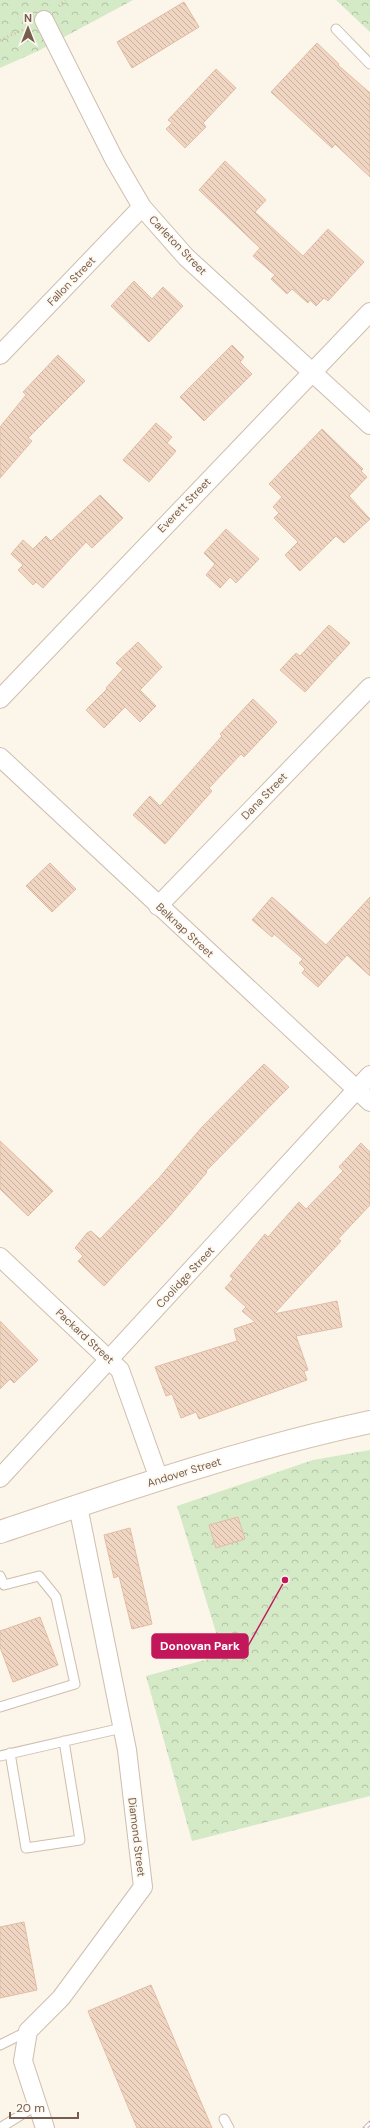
<svg xmlns="http://www.w3.org/2000/svg" width="370" height="2128" viewBox="0 0 370 2128" font-family="'DM Sans',sans-serif">
	<style>
		.park { fill: url(#park-crowns) }
		.building { fill: url(#building-back-hatch); stroke: #e2bda3 }
		.lines { fill: none; stroke-linecap: round; stroke-linejoin: round }
		.lane-casing { stroke: #cebeaf; stroke-width: 11 }
		.street-casing { stroke: #cebeaf; stroke-width: 20 }
		.secondary-casing { stroke: #d3c0af; stroke-width: 24 }
		.path { stroke: #d6b9a4; stroke-width: 2.5; stroke-dasharray: 1 3; stroke-linecap: butt }
		.lane { stroke: #fff; stroke-width: 9 }
		.street { stroke: #fff; stroke-width: 18 }
		.secondary { stroke: #fff; stroke-width: 22 }
		.rail-casing { stroke: #b9a7c6; stroke-width: 4.5 }
		.rail { stroke: #fef9f0; stroke-width: 3; stroke-dasharray: 9; stroke-linecap: butt }
		.labels { text-anchor: middle; stroke-width: 3.5; stroke-linejoin: round; paint-order: stroke }
		.street-label { font-size: 11px; fill: #765d4d; stroke: #fef9f0 }
		.leader { fill: none; stroke: #c2185b; stroke-width: 1.5 }
		.callout-dot { fill: #c2185b; stroke: #fef9f0; stroke-width: 1.5 }
		.callout { fill: #c2185b; stroke: #c2185b; stroke-width: 1.5 }
		.callout-label { font-size: 12px; text-anchor: middle; font-weight: bold; fill: #fff }
	</style>
	<defs>
		<pattern id="park-crowns" width="20" height="18" patternUnits="userSpaceOnUse"><rect width="20" height="18" fill="#d4eac7"/><path d="M2 6a3 3 0 1 1 6 0M12 15a3 3 0 1 1 6 0" fill="none" stroke="#b1c1a4"/></pattern>
		<pattern id="building-back-hatch" width="6" height="6" patternUnits="userSpaceOnUse"><rect width="6" height="6" fill="#f0d6c2"/><path d="M-1 5l2 2M0 0l6 6M5-1l2 2" fill="none" stroke="#c7b1a0"/></pattern>
	</defs>
	<rect width="100%" height="100%" fill="#fcf5e9"/>
	<path class="park" d="M 0,0 L 133,0 L 38,51 L 0,68 Z
		M 336,0 L 370,0 L 370,32 Z
		M 370,1450 L 370,1796 L 192,1841 L 146,1676 L 223,1655 L 177,1506 L 313,1460 Z"/>
	<path class="building" d="M 184,2 L 199,27 L 132,68 L 117,42 Z
		M 317,43 L 339,64 L 338,65 L 370,93 L 370,177 L 335,144 L 332,148 L 271,92 Z
		M 216,69 L 236,88 L 203,123 L 206,127 L 185,148 L 166,129 L 172,123 L 168,120 Z
		M 225,161 L 266,200 L 255,212 L 303,256 L 328,229 L 364,262 L 328,301 L 324,298 L 316,306 L 310,300 L 308,303 L 292,289 L 287,294 L 271,279 L 275,275 L 253,256 L 260,248 L 199,190 Z
		M 134,281 L 152,299 L 163,287 L 183,306 L 149,342 L 111,306 Z
		M 232,345 L 244,357 L 240,362 L 252,374 L 204,421 L 180,397 Z
		M 58,355 L 85,381 L 28,438 L 32,441 L 0,478 L 0,427 L 26,395 L 23,392 Z
		M 156,423 L 172,437 L 167,443 L 176,451 L 149,482 L 123,460 Z
		M 322,429 L 363,469 L 361,471 L 367,477 L 349,496 L 370,519 L 344,543 L 336,536 L 300,571 L 285,555 L 298,542 L 274,518 L 279,513 L 273,507 L 282,497 L 269,484 Z
		M 100,495 L 123,518 L 92,548 L 86,542 L 43,588 L 36,582 L 33,585 L 18,570 L 23,565 L 11,554 L 23,540 L 33,549 L 46,536 L 51,541 Z
		M 226,529 L 259,559 L 236,583 L 230,577 L 220,588 L 206,575 L 215,564 L 204,553 Z
		M 329,625 L 350,643 L 305,692 L 280,670 L 296,653 L 300,656 Z
		M 138,642 L 162,667 L 140,690 L 156,706 L 140,722 L 125,707 L 104,728 L 86,710 L 107,689 L 106,688 L 123,669 L 116,663 Z
		M 253,699 L 277,722 L 244,757 L 241,754 L 209,788 L 212,791 L 165,844 L 133,815 L 150,796 L 160,806 L 222,736 L 220,734 Z
		M 50,863 L 76,889 L 52,912 L 26,886 Z
		M 272,897 L 326,945 L 370,897 L 370,976 L 347,955 L 318,987 L 302,973 L 305,969 L 299,963 L 303,959 L 274,934 L 272,937 L 252,920 Z
		M 264,1064 L 289,1087 L 206,1171 L 207,1172 L 168,1218 L 104,1286 L 78,1261 L 83,1256 L 75,1248 L 87,1233 L 91,1231 L 100,1239 L 159,1178 L 202,1127 Z
		M 0,1141 L 53,1191 L 28,1216 L 0,1189 Z
		M 361,1143 L 370,1152 L 370,1205 L 338,1239 L 341,1241 L 274,1314 L 337,1301 L 342,1327 L 296,1336 L 308,1370 L 304,1371 L 307,1380 L 199,1419 L 196,1412 L 181,1418 L 172,1394 L 166,1396 L 155,1367 L 237,1341 L 234,1329 L 255,1322 L 242,1311 L 246,1307 L 225,1288 L 233,1279 L 230,1276 L 265,1234 L 268,1237 L 299,1202 L 306,1209 L 343,1171 L 339,1167 Z
		M 0,1321 L 38,1360 L 14,1383 L 10,1379 L 0,1389 Z
		M 238,1517 L 245,1539 L 216,1548 L 209,1525 Z
		M 130,1528 L 152,1624 L 132,1629 L 119,1576 L 114,1578 L 104,1535 Z
		M 40,1617 L 58,1665 L 13,1682 L 0,1647 L 0,1631 Z
		M 24,1922 L 37,1990 L 0,1998 L 0,1927 Z
		M 151,1985 L 212,2128 L 137,2128 L 88,2011 Z"/>
	<g class="lines">
		<g class="lane-casing">
			<path id="lane" d="M 336,29 L 370,64
				M 0,1576 L 4,1585 L 39,1576 L 56,1597 L 75,1684 L 0,1707
				M 10,1753 L 26,1848 L 80,1840 L 64,1741
				M 0,1756 L 122,1728
				M 0,2045 L 28,2031
				M 224,2119 L 229,2128
				M 0,2128 L 37,2105"/>
		</g>
		<g class="street-casing">
			<path id="street" d="M 44,20 L 114,159 L 142,207 L 186,257 L 370,425
				M 0,355 L 142,207
				M 0,699 L 370,312
				M 0,757 L 370,1102
				M 158,906 L 370,687
				M 0,1257 L 120,1370 L 159,1479
				M 0,1478 L 370,1075
				M 45,2128 L 23,2061 L 28,2031 L 61,1998 L 143,1887 L 127,1750 L 78,1506"/>
		</g>
		<g class="secondary-casing">
			<path id="secondary" d="M 0,1532 C 122,1491 244,1449 370,1422"/>
		</g>
		<path class="path" d="M 59,6 L 65,0
			M 0,40 L 25,29"/>
		<use href="#lane" class="lane"/>
		<use href="#street" class="street"/>
		<use href="#secondary" class="secondary"/>
		<g class="rail-casing">
			<path id="rail" d="M 365,2128 L 370,2123"/>
		</g>
		<use href="#rail" class="rail"/>
	</g>
	<g class="labels">
		<g class="street-label">
			<text transform="translate(178 245) rotate(46)" y="4">Carleton Street</text>
			<text transform="translate(71 281) rotate(-46)" y="4">Fallon Street</text>
			<text transform="translate(184 505) rotate(-46)" y="4">Everett Street</text>
			<text transform="translate(264 796) rotate(-46)" y="4">Dana Street</text>
			<text transform="translate(185 930) rotate(43)" y="4">Belknap Street</text>
			<text transform="translate(185 1277) rotate(-47)" y="4">Coolidge Street</text>
			<text transform="translate(85 1336) rotate(43)" y="4">Packard Street</text>
			<text transform="translate(184 1472) rotate(-17)" y="4">Andover Street</text>
			<text transform="translate(137 1837) rotate(83)" y="4">Diamond Street</text>
		</g>
	</g>
	<path class="leader" d="M285 1580L248 1646"/>
	<circle class="callout-dot" cx="285" cy="1580" r="4"/>
	<rect class="callout" x="152" y="1634" width="96" height="24" rx="4"/>
	<g class="callout-label">
		<text x="200" y="1650">Donovan Park</text>
	</g>
	<g transform="translate(28 28)" stroke="#fef9f0" stroke-width="3" paint-order="stroke">
	<path d="M0-3L7 15L0 10L-7 15Z" fill="#765d4d"/>
	<text y="-6" font-size="11" font-weight="bold" text-anchor="middle" fill="#765d4d">N</text>
	</g>
	<path d="M10 2112v6h68v-6" fill="none" stroke="#765d4d" stroke-width="2"/>
	<text x="16" y="2112" font-size="12" fill="#765d4d" stroke="#fef9f0" stroke-width="3" paint-order="stroke">20 m</text>
</svg>
